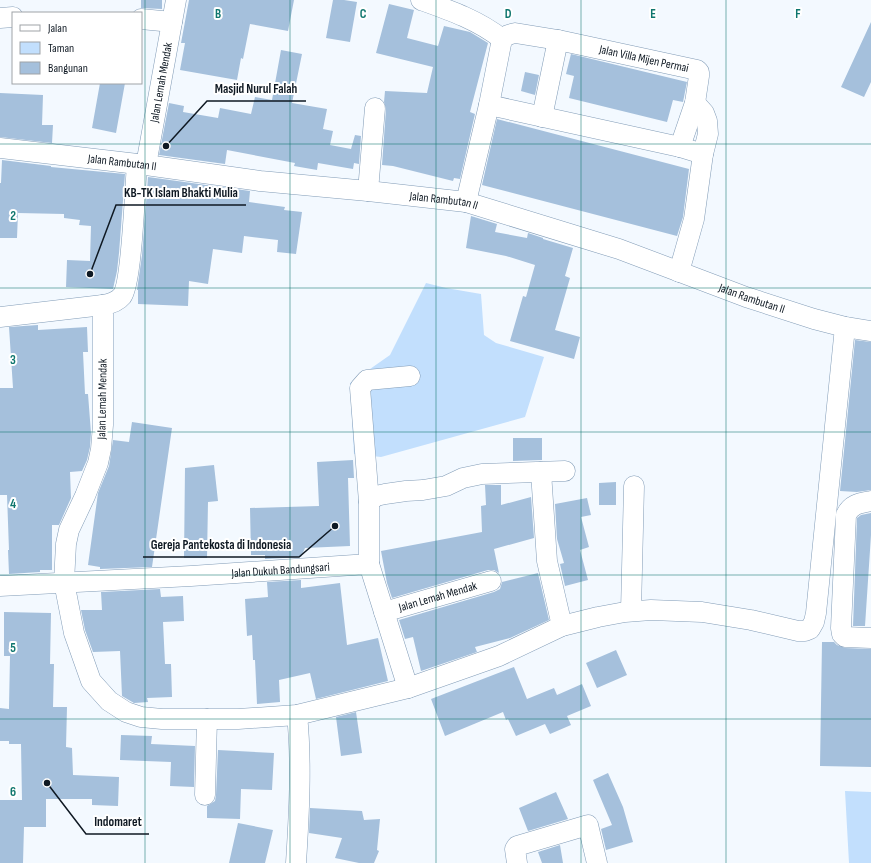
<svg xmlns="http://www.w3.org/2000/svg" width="871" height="863" viewBox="0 0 871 863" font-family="'Sofia Sans Condensed',sans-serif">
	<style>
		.green { fill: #c2dffd }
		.building { fill: #a5c0dc }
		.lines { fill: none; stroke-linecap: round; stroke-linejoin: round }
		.minor-casing { stroke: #829cb7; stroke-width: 21 }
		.minor { stroke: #fff; stroke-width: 20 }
		.grid { fill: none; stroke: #0f766e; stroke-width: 1; stroke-opacity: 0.55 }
		.labels { text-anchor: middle; stroke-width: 4; stroke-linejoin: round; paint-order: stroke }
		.street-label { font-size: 12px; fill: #0f1923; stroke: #fff }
		.grid-label { font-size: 13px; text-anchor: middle; font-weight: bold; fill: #0f766e; stroke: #fff; stroke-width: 4; stroke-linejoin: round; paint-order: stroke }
		.leader { fill: none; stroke: #0f1923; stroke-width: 1.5 }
		.callout-dot { fill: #0f1923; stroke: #fff; stroke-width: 1.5 }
		.callout-label { font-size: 13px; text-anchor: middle; font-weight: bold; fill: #0f1923; stroke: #fff; stroke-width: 4; stroke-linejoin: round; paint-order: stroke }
	</style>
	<rect width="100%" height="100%" fill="#f3f9ff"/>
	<path class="green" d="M 426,283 L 446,288 L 481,294 L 484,335 L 496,343 L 544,357 L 525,417 L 381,457 L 354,454 L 350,383 L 390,355 Z
		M 845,791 L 871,792 L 871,863 L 849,863 Z"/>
	<path class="building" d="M 141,0 L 162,0 L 162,9 L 141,8 Z
		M 189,0 L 294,0 L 288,31 L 250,24 L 243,59 L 241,58 L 237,80 L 180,70 L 185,43 L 181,43 Z
		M 333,0 L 344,0 L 357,2 L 350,42 L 326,38 Z
		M 389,4 L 414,10 L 407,38 L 438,46 L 444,26 L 470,32 L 488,43 L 470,112 L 475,114 L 460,179 L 454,178 L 453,181 L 393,166 L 382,165 L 386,109 L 384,102 L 385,91 L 427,93 L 433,67 L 376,53 Z
		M 871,22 L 871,82 L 864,97 L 841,87 Z
		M 281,50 L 302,54 L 292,103 L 327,109 L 323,129 L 333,131 L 330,145 L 351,149 L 355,135 L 361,136 L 359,164 L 354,163 L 353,169 L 318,163 L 317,170 L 294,166 L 295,163 L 227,150 L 225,164 L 159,155 L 169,103 L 184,106 L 183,112 L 218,118 L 220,108 L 251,114 L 255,97 L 272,100 Z
		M 571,54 L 687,82 L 683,102 L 673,100 L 667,122 L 569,98 L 574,76 L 566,74 Z
		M 525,72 L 539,75 L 535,95 L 521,91 Z
		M 100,83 L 125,83 L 116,133 L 92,128 Z
		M 0,93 L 43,95 L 42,125 L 53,125 L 52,143 L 0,137 Z
		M 497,119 L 689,169 L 683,217 L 677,236 L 482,185 Z
		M 2,160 L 51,166 L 51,167 L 125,174 L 119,253 L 117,271 L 113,289 L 66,287 L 67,260 L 90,261 L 91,226 L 79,225 L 80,220 L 64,218 L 64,214 L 18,213 L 17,238 L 0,238 L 0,183 L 1,183 Z
		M 148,177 L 250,191 L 249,202 L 285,207 L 284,210 L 302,212 L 296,254 L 277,252 L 278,240 L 244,236 L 242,253 L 213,249 L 208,284 L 189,281 L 188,306 L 138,304 L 138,290 L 137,290 L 142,255 Z
		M 471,216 L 497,224 L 495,232 L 527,238 L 528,233 L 543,238 L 543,239 L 573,248 L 565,276 L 570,278 L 555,330 L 580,337 L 574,359 L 510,341 L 523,296 L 526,297 L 535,265 L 506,256 L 466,248 Z
		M 38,325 L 38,330 L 87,327 L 88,352 L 83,352 L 85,394 L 88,394 L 91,433 L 90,447 L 87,460 L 82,471 L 70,472 L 71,498 L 59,525 L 52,525 L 52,570 L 40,570 L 40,572 L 9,574 L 8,550 L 9,550 L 7,495 L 0,495 L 0,388 L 13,388 L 9,327 Z
		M 855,340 L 871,342 L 871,490 L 857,492 L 840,491 Z
		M 132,422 L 172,428 L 152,567 L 100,569 L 100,567 L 88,565 L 98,493 L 109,466 L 113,440 L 129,442 Z
		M 513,438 L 542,438 L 542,460 L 513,461 Z
		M 353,460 L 354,478 L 348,478 L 350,546 L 305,548 L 301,557 L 265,559 L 265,555 L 251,555 L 250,508 L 319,506 L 317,462 Z
		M 214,465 L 218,501 L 208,502 L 207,558 L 184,558 L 185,468 Z
		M 616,482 L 616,505 L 599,505 L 599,483 Z
		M 485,485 L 501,485 L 501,505 L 531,497 L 534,538 L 494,549 L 499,573 L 494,570 L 488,570 L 392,598 L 387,583 L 381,551 L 482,532 L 481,506 L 486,505 Z
		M 587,498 L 591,515 L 581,517 L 589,547 L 580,550 L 588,580 L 565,586 L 560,564 L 564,563 L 557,539 L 555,504 Z
		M 871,513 L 871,535 L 865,626 L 853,626 L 857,518 L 861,515 Z
		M 538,573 L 549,620 L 510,638 L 475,647 L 477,652 L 421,671 L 413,637 L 405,639 L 399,620 L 494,592 L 500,589 L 502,582 Z
		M 301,580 L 301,588 L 340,583 L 347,645 L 378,638 L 388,681 L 316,699 L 310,673 L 279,680 L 280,702 L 257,704 L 255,660 L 253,660 L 252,635 L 247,636 L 245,599 L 268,597 L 267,582 Z
		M 160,589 L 161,597 L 183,596 L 184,621 L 163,622 L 165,664 L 171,664 L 172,697 L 147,698 L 148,702 L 134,703 L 122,696 L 120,651 L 93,652 L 85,630 L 81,610 L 102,610 L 101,592 Z
		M 4,612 L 51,613 L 50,664 L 54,664 L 53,707 L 67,707 L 66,747 L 72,748 L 73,775 L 119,777 L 118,806 L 92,805 L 92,799 L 46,799 L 46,827 L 24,827 L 23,863 L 0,863 L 0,800 L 22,800 L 21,744 L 9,744 L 9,741 L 0,741 L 0,708 L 9,709 L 9,707 L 10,656 L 4,656 Z
		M 822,642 L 834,642 L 837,645 L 845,648 L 871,649 L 871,767 L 820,766 Z
		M 616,650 L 627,675 L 597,688 L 586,663 Z
		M 514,667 L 527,699 L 554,688 L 557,695 L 582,684 L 591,706 L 567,716 L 571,725 L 550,734 L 545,724 L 516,736 L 508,719 L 506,720 L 503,712 L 445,736 L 431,699 Z
		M 356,712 L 362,753 L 341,756 L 336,717 Z
		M 121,735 L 152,736 L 151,744 L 195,746 L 194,787 L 170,786 L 171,762 L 120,760 Z
		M 218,750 L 274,753 L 272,790 L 241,789 L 240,819 L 207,818 L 207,806 L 215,801 L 216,795 Z
		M 608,773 L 623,807 L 633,842 L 606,850 L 601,829 L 612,825 L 593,780 Z
		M 556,792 L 568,819 L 528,831 L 519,808 Z
		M 310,808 L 362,811 L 364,820 L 380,819 L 377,850 L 379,851 L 374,863 L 359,863 L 335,858 L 342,838 L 309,833 Z
		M 238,823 L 273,830 L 265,863 L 229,863 Z
		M 560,845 L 563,863 L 542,863 L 538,852 Z"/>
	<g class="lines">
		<g class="minor-casing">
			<g id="minor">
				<path d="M 421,0 C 449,10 478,20 502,39"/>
				<path d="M 0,18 L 13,17"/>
				<path d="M 141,19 L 172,22"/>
				<path d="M 489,105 L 680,147 L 703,154"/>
				<path d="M 542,117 L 558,40"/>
				<path id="s1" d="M 0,148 L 146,165 L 260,181 L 368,191 L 466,202 L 619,249 L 746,297 L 814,319 L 845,327 L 871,331"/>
				<path d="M 137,164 C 135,186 132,283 122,296 C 117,302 110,304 103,305 L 103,425 L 101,449 L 98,463 L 85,496 L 69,530 L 66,544 L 64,582 L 74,633 L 91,681 L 109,701 L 126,712 L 141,717 L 162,719 L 238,719 L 297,715 L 408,688 L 499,656 L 562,626 L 598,617 L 625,612 L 651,610 L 702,612 L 751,620 L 798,631 L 805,631 L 810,629 L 814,622 L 816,613 L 845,327"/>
				<path id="s2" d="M 146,165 L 176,0"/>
				<path d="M 368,191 L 375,108"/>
				<path id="s3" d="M 466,202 L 489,105 L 502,39 L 508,35 L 515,33 L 558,40 L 697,70 L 699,72 L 699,76 L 695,103 L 680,147"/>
				<path d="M 679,272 L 694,219 L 703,154 L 708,134 L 707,121 L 704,113 L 695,103"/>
				<path d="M 0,317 L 103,305"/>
				<path d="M 541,472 L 547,561 L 562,626"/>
				<path d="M 871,501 C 860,503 851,504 846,515 L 841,628 L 842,634 L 845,637 L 871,638"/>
				<path d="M 369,502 L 360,388 L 367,380 L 410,376"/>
				<path d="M 369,564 L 369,502 L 376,496 L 385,494 L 406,491 L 423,490 L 446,486 L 463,478 L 482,474 L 565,471"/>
				<path id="s4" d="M 0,586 L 191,576 L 369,564 L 408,688"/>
				<path d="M 631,611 L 634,486"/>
				<path id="s5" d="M 384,612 L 491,581"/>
				<path d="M 205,795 L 207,719"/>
				<path d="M 296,863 C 299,816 302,762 297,715"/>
				<path d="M 517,863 L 515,849 L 517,846 L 588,825 L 597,863"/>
			</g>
		</g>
		<use href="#minor" class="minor"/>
	</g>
	<path class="grid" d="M 145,0 L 145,863M 290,0 L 290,863M 436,0 L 436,863M 581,0 L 581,863M 726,0 L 726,863M 0,144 L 871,144M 0,288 L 871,288M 0,432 L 871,432M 0,575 L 871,575M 0,719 L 871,719"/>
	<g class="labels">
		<g class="street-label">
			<text dy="4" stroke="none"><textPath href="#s3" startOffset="313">Jalan Villa Mijen Permai</textPath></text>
			<text dy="4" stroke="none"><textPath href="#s2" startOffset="84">Jalan Lemah Mendak</textPath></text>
			<text dy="4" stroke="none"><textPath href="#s1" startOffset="123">Jalan Rambutan II</textPath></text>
			<text dy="4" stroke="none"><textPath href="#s1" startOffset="447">Jalan Rambutan II</textPath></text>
			<text dy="4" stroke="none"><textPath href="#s1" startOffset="771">Jalan Rambutan II</textPath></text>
			<text transform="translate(102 399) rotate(-89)" y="4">Jalan Lemah Mendak</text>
			<text dy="4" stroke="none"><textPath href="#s4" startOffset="281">Jalan Dukuh Bandungsari</textPath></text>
			<text dy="4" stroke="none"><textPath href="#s5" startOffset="56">Jalan Lemah Mendak</textPath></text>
		</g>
	</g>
	<g class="grid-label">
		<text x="218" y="18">B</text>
		<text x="363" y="18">C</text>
		<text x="508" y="18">D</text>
		<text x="653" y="18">E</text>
		<text x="798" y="18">F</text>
		<text x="13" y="220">2</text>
		<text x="13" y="364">3</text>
		<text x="13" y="508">4</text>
		<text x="13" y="652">5</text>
		<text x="13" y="796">6</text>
	</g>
	<path class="leader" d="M166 146L207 101H306M90 274L116 205H246M335 526L299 557H143M47 783L86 834H149"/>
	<g class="callout-dot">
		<circle cx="166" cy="146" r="4"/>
		<circle cx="90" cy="274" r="4"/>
		<circle cx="335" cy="526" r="4"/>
		<circle cx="47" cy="783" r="4"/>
	</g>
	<g class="callout-label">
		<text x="256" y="93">Masjid Nurul Falah</text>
		<text x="181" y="197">KB-TK Islam Bhakti Mulia</text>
		<text x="221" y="549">Gereja Pantekosta di Indonesia</text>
		<text x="118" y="826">Indomaret</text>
	</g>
	<rect x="12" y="12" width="130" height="72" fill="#ffffff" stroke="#9fa3a7"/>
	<rect x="20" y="25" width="20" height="6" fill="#ffffff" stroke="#9fa3a7"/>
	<text x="48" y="32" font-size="12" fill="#0f1923">Jalan</text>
	<rect x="20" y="42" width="20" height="12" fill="#c2dffd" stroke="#9fa3a7"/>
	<text x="48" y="52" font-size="12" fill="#0f1923">Taman</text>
	<rect x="20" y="62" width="20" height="12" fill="#a5c0dc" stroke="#9fa3a7"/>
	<text x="48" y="72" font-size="12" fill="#0f1923">Bangunan</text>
</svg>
